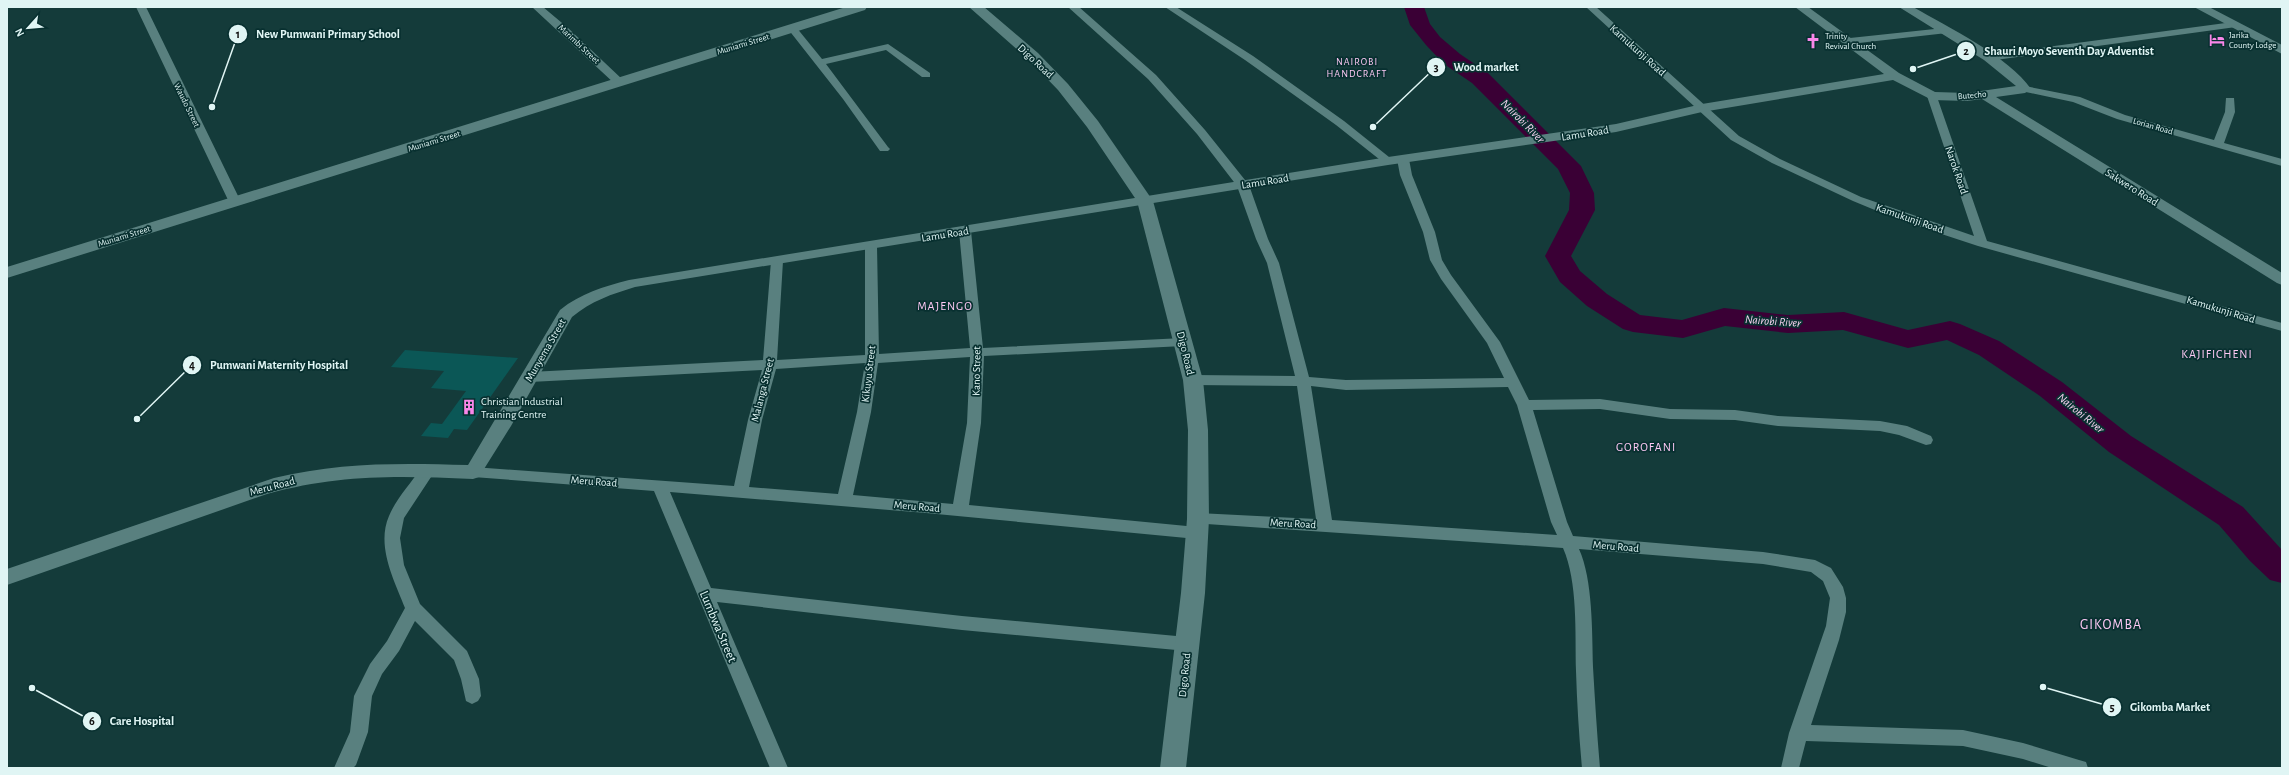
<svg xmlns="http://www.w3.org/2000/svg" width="2289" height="775" viewBox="0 0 2289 775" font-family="'Alegreya Sans',sans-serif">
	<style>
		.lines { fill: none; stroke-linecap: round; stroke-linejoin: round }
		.river { fill: #3a0035; fill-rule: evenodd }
		.building { fill: #0b5756 }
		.minor { fill: #59807f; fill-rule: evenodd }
		.tertiary { fill: #59807f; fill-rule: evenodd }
		.secondary { fill: #59807f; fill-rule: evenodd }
		.labels { text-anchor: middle; stroke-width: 3.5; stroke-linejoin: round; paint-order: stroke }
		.far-poi-label { font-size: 9px; fill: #e0f5f4; stroke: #083030; text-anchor: start }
		.far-street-label { font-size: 9px; fill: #e0f5f4; stroke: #083030 }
		.far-neighbourhood-label { font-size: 10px; letter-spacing: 1px; fill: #fdc9f4; stroke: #083030 }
		.street-label { font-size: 11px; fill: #e0f5f4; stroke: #083030 }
		.poi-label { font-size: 11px; fill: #e0f5f4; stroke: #083030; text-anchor: start }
		.water-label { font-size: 12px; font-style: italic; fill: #f7d2f0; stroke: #083030 }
		.neighbourhood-label { font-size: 12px; letter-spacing: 1px; fill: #fdc9f4; stroke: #083030 }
		.near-street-label { font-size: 13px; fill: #e0f5f4; stroke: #083030 }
		.near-neighbourhood-label { font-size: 14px; letter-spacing: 1px; fill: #fdc9f4; stroke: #083030 }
		.leader { fill: none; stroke: #e0f5f4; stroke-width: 1.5 }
		.callout-dot { fill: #e0f5f4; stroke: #083030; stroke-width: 1.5 }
		.mark-label { font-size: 12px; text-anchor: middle; font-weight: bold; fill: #111 }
		.callout-label { font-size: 12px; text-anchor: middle; font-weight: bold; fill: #e0f5f4; stroke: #083030; stroke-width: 3.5; stroke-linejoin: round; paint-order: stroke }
	</style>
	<rect width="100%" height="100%" fill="#143b3a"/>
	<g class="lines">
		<path class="river" d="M 1404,7 L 1424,7 L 1430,24 L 1440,37 L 1460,54 L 1488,73 L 1581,166 L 1594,193 L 1595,210 L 1571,256 L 1580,271 L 1607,294 L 1640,315 L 1682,320 L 1724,308 L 1788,315 L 1844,312 L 1908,330 L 1950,321 L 1960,324 L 1999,341 L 2062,382 L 2131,436 L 2243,507 L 2282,550 L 2282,583 L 2270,580 L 2250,561 L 2219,525 L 2109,452 L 2040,396 L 1979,355 L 1947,340 L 1908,348 L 1843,330 L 1788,333 L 1725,326 L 1683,338 L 1633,332 L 1623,329 L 1587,306 L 1560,282 L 1545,256 L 1569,210 L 1570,193 L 1558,169 L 1472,83 L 1444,64 L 1426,45 L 1410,25 Z"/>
	</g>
	<path class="building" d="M 405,350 L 518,358 L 467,430 L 454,429 L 448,438 L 421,436 L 431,423 L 442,424 L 466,391 L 431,388 L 444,371 L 391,367 Z"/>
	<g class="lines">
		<path class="minor" d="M 136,7 L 146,7 L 241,202 L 239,204 L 231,204 L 229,202 Z
			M 532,7 L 543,7 L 568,28 L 623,80 L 623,84 L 615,84 Z
			M 1068,7 L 1079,7 L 1156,75 L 1205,130 L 1249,185 L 1268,239 L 1279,263 L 1309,377 L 1346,380 L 1504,378 L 1487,343 L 1441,279 L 1430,260 L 1423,232 L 1400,175 L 1397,159 L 1403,156 L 1409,159 L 1412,175 L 1435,232 L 1442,260 L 1451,275 L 1500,342 L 1529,400 L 1600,399 L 1670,409 L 1735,410 L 1778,416 L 1880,421 L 1907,426 L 1931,436 L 1933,440 L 1931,444 L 1926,445 L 1899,435 L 1880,431 L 1778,426 L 1735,420 L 1670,419 L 1600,409 L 1533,410 L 1567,522 L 1573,536 L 1763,552 L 1815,560 L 1831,568 L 1843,587 L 1846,598 L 1846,612 L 1839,640 L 1811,725 L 1963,730 L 2023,743 L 2079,760 L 2086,762 L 2088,768 L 2052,768 L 2023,759 L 1963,746 L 1806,741 L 1799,768 L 1781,768 L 1789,733 L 1826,626 L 1830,598 L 1823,581 L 1811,572 L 1763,564 L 1579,549 C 1593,580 1592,632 1593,667 C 1595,701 1597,734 1600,768 L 1582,768 C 1579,736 1577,703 1576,671 C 1575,633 1578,582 1563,548 L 1192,523 L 1190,519 L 1192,515 L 1198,513 L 1316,519 L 1297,386 L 1193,385 L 1186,380 L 1193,375 L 1295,376 L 1267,263 L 1256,239 L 1237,186 L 1197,134 L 1148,79 ZM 1311,386 L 1346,390 L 1508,387 L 1517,405 L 1551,522 L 1557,535 L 1332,520 Z
			M 1165,7 L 1176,7 L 1253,56 L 1344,121 L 1394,161 L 1392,163 L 1384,163 L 1336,125 L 1245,60 Z
			M 1586,7 L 1596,7 L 1739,136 L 1780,159 L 1861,197 L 1974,236 L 1927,96 L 1932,93 L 1936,94 L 1987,241 L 2282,323 L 2282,331 L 1978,246 L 1899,220 L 1853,201 L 1772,163 L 1731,140 Z
			M 2233,22 L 2236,23 L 2236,27 L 1988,61 L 1983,58 L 1988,55 Z
			M 793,26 L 796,27 L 822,59 L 888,44 L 930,73 L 930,77 L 922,77 L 886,50 L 826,64 L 888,147 L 890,149 L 888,151 L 880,151 L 843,99 L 788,29 Z
			M 1944,28 L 1949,31 L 1947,33 L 1850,44 L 1845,41 L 1850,38 Z
			M 2025,86 L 2080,97 L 2125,115 L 2214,140 L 2225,112 L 2226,98 L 2234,98 L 2235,112 L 2224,143 L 2282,159 L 2282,166 L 2117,119 L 2073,102 L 2021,91 L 2021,87 Z
			M 965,227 L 971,231 L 983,348 L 1183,338 L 1190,342 L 1183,346 L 984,356 L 981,423 L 969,505 L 1197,527 L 1203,529 L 1205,533 L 1203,537 L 1197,539 L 926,513 L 670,492 L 711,588 L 962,616 L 1187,637 L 1193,639 L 1196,644 L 1193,649 L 1187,651 L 962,630 L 717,602 L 788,768 L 770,768 L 654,491 L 473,477 L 468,476 L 465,472 L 468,468 L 473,467 L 734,486 L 748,420 L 762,370 L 530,382 L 523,377 L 530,372 L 763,360 L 771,261 L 777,257 L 783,261 L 777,360 L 865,355 L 865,246 L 871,242 L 877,246 L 879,354 L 970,348 L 959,231 ZM 970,357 L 967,423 L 953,504 L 853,495 L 871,412 L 878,363 ZM 865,363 L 857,412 L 838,494 L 749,487 L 762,420 L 776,369 Z
			M 427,466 L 432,467 L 435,471 L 404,518 L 400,538 L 404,565 L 420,604 L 467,651 L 479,679 L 481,696 L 478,701 L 472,704 L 466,701 L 461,679 L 454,660 L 415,621 L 399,651 L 382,674 L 372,696 L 368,732 L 356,765 L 353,768 L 334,768 L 350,732 L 354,696 L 370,664 L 387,641 L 405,608 C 394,580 376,546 389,516 C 396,499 411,483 422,467 Z"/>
		<path class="tertiary" d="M 1795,7 L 1808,7 L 1899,73 L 1935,92 L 1967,93 L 2016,86 L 1984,60 L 1899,7 L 1913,7 C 1948,27 2009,57 2031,89 L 2025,93 L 1996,97 L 2282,273 L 2282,285 L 2277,283 L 1982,99 L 1967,101 L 1932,100 L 1893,80 L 1702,112 L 1616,132 L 1388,165 L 635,287 C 612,294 591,301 572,317 L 511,426 L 479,477 L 473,479 C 398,476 341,474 267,494 L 7,585 L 7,569 L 274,478 C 340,462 400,463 468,465 L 560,310 C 581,293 603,287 629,280 L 1388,157 L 1616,124 L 1702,104 L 1884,74 Z
			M 2194,7 L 2209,7 L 2282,45 L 2282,54 Z"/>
		<path class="secondary" d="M 846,7 L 867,7 L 865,10 L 7,278 L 7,267 Z
			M 969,7 L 984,7 L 1038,53 L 1068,84 L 1098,121 L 1153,201 L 1203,380 L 1208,430 L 1209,519 L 1205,593 L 1186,768 L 1160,768 L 1181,593 L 1187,519 L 1188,430 L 1183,380 L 1137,201 L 1087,127 L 1058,90 L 1028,59 Z"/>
	</g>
	<defs>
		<g id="hotel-bare" transform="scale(1.2)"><path d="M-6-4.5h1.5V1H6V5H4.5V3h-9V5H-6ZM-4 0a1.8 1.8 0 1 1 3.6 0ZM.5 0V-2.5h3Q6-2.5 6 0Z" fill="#f987e9" stroke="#083030" stroke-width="2.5" paint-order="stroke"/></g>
		<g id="church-bare" transform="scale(1.2)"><path d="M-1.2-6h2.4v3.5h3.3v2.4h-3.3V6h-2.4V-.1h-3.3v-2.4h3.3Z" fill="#f987e9" stroke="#083030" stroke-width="2.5" paint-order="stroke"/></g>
		<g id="building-bare" transform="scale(1.2)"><path d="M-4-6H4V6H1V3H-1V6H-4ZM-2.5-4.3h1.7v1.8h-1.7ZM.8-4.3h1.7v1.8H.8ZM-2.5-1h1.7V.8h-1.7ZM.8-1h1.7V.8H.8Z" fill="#f987e9" stroke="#083030" stroke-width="2.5" paint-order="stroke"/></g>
	</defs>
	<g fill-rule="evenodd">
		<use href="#hotel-bare" x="2217" y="40"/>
		<use href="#church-bare" x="1813" y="41"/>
		<use href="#building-bare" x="469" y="407"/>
	</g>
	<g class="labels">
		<g class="far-poi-label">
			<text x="2229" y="38">Jarika<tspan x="2229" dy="10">County Lodge</tspan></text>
			<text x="1825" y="39">Trinity<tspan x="1825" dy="10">Revival Church</tspan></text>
		</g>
		<g class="far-street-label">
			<text transform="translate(579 44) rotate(43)" y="3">Marimbi Street</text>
			<text transform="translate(743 44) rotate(-17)" y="3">Muniami Street</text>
			<text transform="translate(1972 95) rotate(-5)" y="3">Butecho</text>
			<text transform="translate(187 105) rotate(64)" y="3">Waudo Street</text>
			<text transform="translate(2153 126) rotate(16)" y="3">Lorian Road</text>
			<text transform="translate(434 141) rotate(-17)" y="3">Muniami Street</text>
			<text transform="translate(124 236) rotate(-17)" y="3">Muniami Street</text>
		</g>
		<g class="far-neighbourhood-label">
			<text x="1357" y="65">NAIROBI<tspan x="1357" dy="12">HANDCRAFT</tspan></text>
		</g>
		<g class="street-label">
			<text transform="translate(1638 50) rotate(42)" y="4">Kamukunji Road</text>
			<text transform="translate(1036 61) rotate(43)" y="4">Digo Road</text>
			<text transform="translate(1585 133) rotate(-9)" y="4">Lamu Road</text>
			<text transform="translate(1957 170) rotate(71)" y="4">Narok Road</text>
			<text transform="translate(1265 181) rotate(-9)" y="4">Lamu Road</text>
			<text transform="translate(2132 187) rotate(32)" y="4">Sakwero Road</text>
			<text transform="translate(1910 218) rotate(19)" y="4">Kamukunji Road</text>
			<text transform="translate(945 234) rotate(-9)" y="4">Lamu Road</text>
			<text transform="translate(2221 309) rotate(17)" y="4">Kamukunji Road</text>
			<text transform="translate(545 350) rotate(-60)" y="4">Munyema Street</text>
			<text transform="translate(1186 353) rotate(76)" y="4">Digo Road</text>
			<text transform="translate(976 371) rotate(-89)" y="4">Kano Street</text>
			<text transform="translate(868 374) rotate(-83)" y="4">Kikuyu Street</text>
			<text transform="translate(762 390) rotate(-76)" y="4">Malanga Street</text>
			<text transform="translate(594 481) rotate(4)" y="4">Meru Road</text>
			<text transform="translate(272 486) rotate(-15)" y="4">Meru Road</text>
			<text transform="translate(917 506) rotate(5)" y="4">Meru Road</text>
			<text transform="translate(1293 523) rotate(3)" y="4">Meru Road</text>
			<text transform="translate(1616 546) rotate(5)" y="4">Meru Road</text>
			<text transform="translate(1184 675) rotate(-84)" y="4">Digo Road</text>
		</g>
		<g class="poi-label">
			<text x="481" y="405">Christian Industrial<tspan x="481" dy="13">Training Centre</tspan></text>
		</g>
		<g class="water-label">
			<text transform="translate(1523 121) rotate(45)" y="4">Nairobi River</text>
			<text transform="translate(1773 321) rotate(4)" y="4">Nairobi River</text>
			<text transform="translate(2081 413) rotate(39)" y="4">Nairobi River</text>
		</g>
		<g class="neighbourhood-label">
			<text x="945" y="310">MAJENGO</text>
			<text x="2217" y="358">KAJIFICHENI</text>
			<text x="1646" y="451">GOROFANI</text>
		</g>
		<g class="near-street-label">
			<text transform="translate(719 626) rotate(67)" y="5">Lumbwa Street</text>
		</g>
		<g class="near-neighbourhood-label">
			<text x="2111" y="629">GIKOMBA</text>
		</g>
	</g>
	<path class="leader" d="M212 107L238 34M1913 69L1966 51M1373 127L1436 67M137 419L192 365M2043 687L2112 707M32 688L92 721"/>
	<g class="callout-dot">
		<circle cx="212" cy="107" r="4"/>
		<circle cx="1913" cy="69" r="4"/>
		<circle cx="1373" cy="127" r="4"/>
		<circle cx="137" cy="419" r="4"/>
		<circle cx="2043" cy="687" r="4"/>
		<circle cx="32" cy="688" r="4"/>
		<circle cx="238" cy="34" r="10"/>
		<circle cx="1966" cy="51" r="10"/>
		<circle cx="1436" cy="67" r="10"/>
		<circle cx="192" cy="365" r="10"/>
		<circle cx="2112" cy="707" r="10"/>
		<circle cx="92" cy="721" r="10"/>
	</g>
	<g class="mark-label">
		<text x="238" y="38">1</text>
		<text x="1966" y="55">2</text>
		<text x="1436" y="71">3</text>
		<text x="192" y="369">4</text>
		<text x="2112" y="711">5</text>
		<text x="92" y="725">6</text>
	</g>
	<g class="callout-label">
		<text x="328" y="38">New Pumwani Primary School</text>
		<text x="2069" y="55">Shauri Moyo Seventh Day Adventist</text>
		<text x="1486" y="71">Wood market</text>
		<text x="279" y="369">Pumwani Maternity Hospital</text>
		<text x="2170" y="711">Gikomba Market</text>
		<text x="142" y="725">Care Hospital</text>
	</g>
	<rect width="2289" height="775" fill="none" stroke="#e0f5f4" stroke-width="16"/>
	<g transform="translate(28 28) rotate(243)" stroke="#083030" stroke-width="3" paint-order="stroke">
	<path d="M0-3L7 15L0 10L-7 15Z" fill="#e0f5f4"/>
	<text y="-6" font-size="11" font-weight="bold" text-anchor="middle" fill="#e0f5f4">N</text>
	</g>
</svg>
